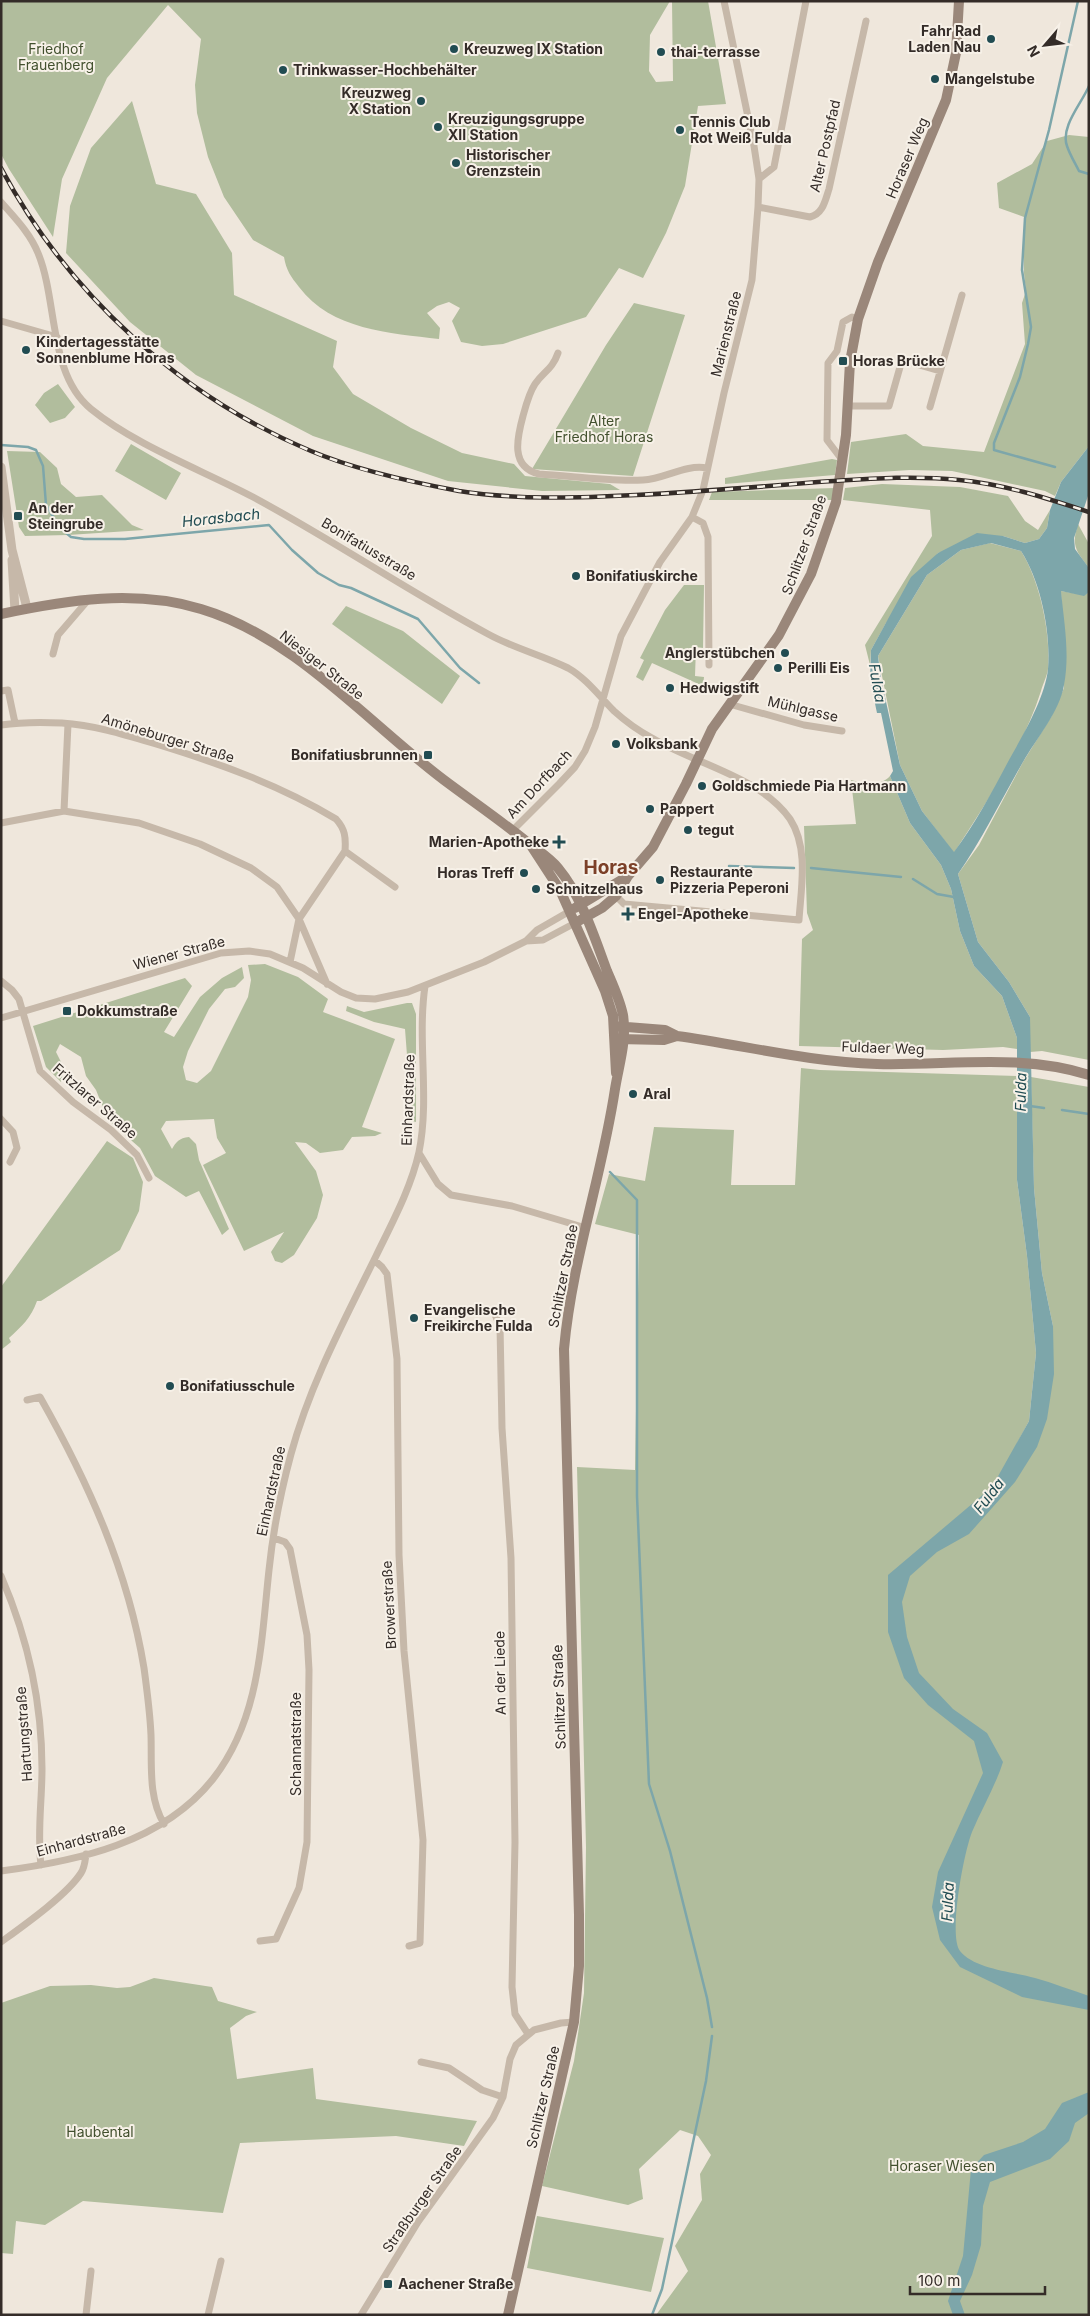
<svg xmlns="http://www.w3.org/2000/svg" width="1090" height="2316" viewBox="0 0 1090 2316" font-family="Inter,sans-serif">
	<style>
		.green { fill: #b1bd9d }
		.water { fill: #7da6aa; fill-rule: evenodd }
		.lines { fill: none; stroke-linecap: round; stroke-linejoin: round }
		.stream { stroke: #7da6aa; stroke-width: 2.5 }
		.minor { stroke: #c6b8a9; stroke-width: 7 }
		.tertiary { stroke: #c6b8a9; stroke-width: 9 }
		.secondary { stroke: #9a877a; stroke-width: 10 }
		.rail-casing { stroke: #342c28; stroke-width: 4.5 }
		.rail { stroke: #f7f1e8; stroke-width: 2.5; stroke-dasharray: 8; stroke-linecap: butt }
		.poi-dot { fill: #214c52; stroke: #f7f1e8; stroke-width: 2 }
		.labels { text-anchor: middle; stroke-width: 4; stroke-linejoin: round; paint-order: stroke }
		.poi-label { font-size: 14px; font-weight: bold; fill: #342c28; stroke: #f7f1e8; text-anchor: start }
		.park-label { font-size: 14px; fill: #42502e; stroke: #f7f1e8 }
		.street-label { font-size: 14px; fill: #342c28; stroke: #f7f1e8 }
		.water-label { font-size: 15px; font-style: italic; fill: #214c52; stroke: #f7f1e8 }
		.district-label { font-size: 19px; font-weight: bold; fill: #7c4028; stroke: #f7f1e8 }
	</style>
	<rect width="100%" height="100%" fill="#efe7dc"/>
	<path class="green" d="M 1,1 L 670,1 L 650,35 L 649,71 L 656,82 L 673,81 L 672,1 L 708,1 L 726,104 L 698,106 L 685,186 L 666,233 L 643,278 L 619,268 L 586,317 L 503,344 L 482,346 L 461,342 L 452,321 L 460,308 L 449,302 L 437,306 L 427,313 L 440,328 L 439,339 C 390,333 331,330 299,287 C 291,277 286,270 284,257 L 253,240 L 224,197 L 208,157 L 197,113 L 195,85 L 201,39 L 168,5 L 107,78 L 62,179 L 53,237 L 9,169 L 1,154 Z
		M 132,101 L 156,184 L 196,194 L 232,253 L 234,295 L 337,341 L 333,367 L 353,394 L 411,428 L 462,453 L 514,464 L 525,476 L 610,484 L 620,490 L 542,491 L 448,481 L 313,436 L 196,375 L 130,322 L 66,253 L 70,206 L 91,148 Z
		M 1069,135 L 1089,137 L 1089,446 L 1061,482 L 1055,496 L 1045,491 L 952,471 L 910,470 L 847,474 L 851,442 L 906,434 L 923,446 L 984,452 L 1025,344 L 1022,303 L 1026,291 L 1024,273 L 1024,217 L 999,208 L 997,183 L 1032,164 L 1047,141 Z
		M 634,303 L 685,315 L 633,476 L 532,469 L 606,345 Z
		M 58,384 L 75,407 L 65,418 L 50,423 L 35,405 L 44,393 Z
		M 131,444 L 181,473 L 166,500 L 115,471 Z
		M 7,451 L 40,452 L 57,468 L 61,484 L 76,497 L 102,495 L 132,525 L 144,530 L 68,535 L 25,536 L 19,527 Z
		M 832,459 L 837,460 L 835,475 L 725,484 L 725,478 Z
		M 882,484 L 960,487 L 1008,496 L 1025,521 L 1038,530 L 1050,510 L 1047,528 L 1039,539 L 1025,543 L 1003,536 L 938,553 L 886,623 L 871,650 L 870,665 L 865,645 L 932,536 L 930,510 L 843,500 L 845,488 Z
		M 835,488 L 833,500 L 709,500 L 712,492 Z
		M 1078,524 L 1089,544 L 1089,568 C 1076,551 1071,546 1078,524 Z
		M 990,543 L 1021,551 C 1040,581 1051,634 1048,669 C 1047,676 1043,684 1041,691 C 1023,748 986,803 954,853 L 922,811 L 900,765 L 878,656 L 927,575 L 961,550 Z
		M 684,585 L 704,585 L 703,648 L 696,647 L 695,676 L 704,677 L 703,686 L 652,663 L 643,681 L 636,677 L 644,660 L 640,658 L 665,610 Z
		M 1061,591 L 1084,595 L 1089,592 L 1089,1060 L 1042,1051 L 1030,1052 L 1030,1017 L 1009,982 L 978,942 L 958,874 L 979,845 L 1023,762 L 1051,717 L 1064,688 Z
		M 346,606 L 403,631 L 460,676 L 442,704 L 332,624 Z
		M 890,776 L 910,823 L 941,865 L 951,889 L 960,931 L 974,966 L 1002,996 L 1017,1038 L 1017,1049 L 1003,1047 L 943,1050 L 799,1046 L 802,939 L 813,930 L 807,913 L 804,826 L 856,824 L 851,780 C 864,783 880,787 890,776 Z
		M 265,964 L 298,977 L 328,999 L 323,1012 L 395,1039 L 362,1127 L 382,1133 L 375,1136 L 352,1137 L 343,1150 L 320,1153 L 306,1143 L 295,1142 L 316,1171 L 323,1195 L 317,1218 L 294,1255 L 282,1263 L 275,1261 L 271,1252 L 284,1232 L 244,1251 L 203,1165 L 226,1153 L 217,1138 L 214,1119 L 166,1121 L 161,1129 L 172,1149 C 176,1142 179,1138 189,1137 L 196,1144 L 199,1160 L 229,1229 L 222,1235 L 199,1191 L 186,1197 L 155,1176 L 140,1148 L 108,1120 L 96,1090 L 86,1076 L 81,1057 L 60,1044 L 56,1052 L 64,1068 L 61,1082 L 46,1067 L 33,1026 L 185,978 L 192,986 L 164,1032 L 174,1037 L 200,997 L 222,978 L 242,967 L 244,978 L 235,987 L 225,989 L 209,1009 L 188,1051 L 183,1067 L 186,1080 L 197,1083 L 211,1071 L 248,997 L 251,980 L 248,965 Z
		M 407,1003 L 412,1003 L 416,1014 L 416,1122 L 412,1121 L 405,1029 L 374,1022 L 346,1011 L 347,1006 L 364,1012 Z
		M 801,1068 L 820,1070 L 1017,1076 L 1017,1180 L 1027,1256 L 1036,1353 L 1029,1421 L 1014,1449 L 1031,1443 L 1053,1326 L 1042,1273 L 1034,1188 L 1031,1077 L 1089,1087 L 1089,2315 L 656,2315 L 688,2271 L 675,2246 L 702,2200 L 700,2174 L 711,2155 L 698,2136 L 680,2130 L 639,2169 L 643,2199 L 628,2205 L 542,2186 L 574,2061 L 584,1993 L 586,1847 L 577,1467 L 635,1470 L 639,1235 L 595,1224 L 609,1174 L 645,1181 L 654,1127 L 734,1130 L 731,1185 L 795,1185 Z
		M 107,1141 L 133,1158 L 143,1182 L 139,1211 L 120,1250 L 41,1301 L 37,1301 C 31,1318 22,1326 9,1338 L 11,1342 L 1,1350 L 1,1287 Z
		M 154,1978 L 212,1987 L 218,2001 L 257,2012 L 246,2016 L 230,2028 L 237,2079 L 313,2068 L 316,2099 L 477,2121 L 464,2146 L 396,2136 L 240,2143 L 223,2213 L 83,2201 L 45,2225 L 16,2221 L 13,2254 L 1,2253 L 1,2003 L 50,1986 L 91,1985 L 117,1988 L 130,1987 Z
		M 537,2216 L 664,2238 L 651,2292 L 527,2268 Z"/>
	<path class="water" d="M 1089,446 L 1089,493 L 1074,538 L 1075,549 L 1089,568 L 1089,592 L 1084,596 L 1061,591 C 1064,623 1070,653 1064,685 C 1060,711 1036,739 1023,762 C 1001,800 983,838 958,874 L 978,942 L 1009,982 L 1030,1017 L 1034,1188 L 1042,1273 L 1053,1326 L 1054,1374 L 1047,1419 L 1037,1447 L 1015,1482 L 969,1534 L 937,1552 L 910,1576 L 902,1602 L 907,1637 L 919,1673 L 953,1709 L 987,1733 L 1003,1762 C 995,1787 982,1808 972,1832 C 964,1852 948,1935 960,1951 C 974,1969 1014,1972 1035,1978 C 1053,1983 1071,1990 1089,1996 L 1089,2010 L 1022,1997 L 960,1967 L 940,1940 L 932,1907 L 938,1872 L 983,1773 L 974,1741 L 928,1705 L 904,1678 L 888,1632 L 888,1575 L 992,1487 L 1029,1421 L 1036,1353 L 1027,1256 L 1017,1180 L 1017,1038 L 1002,996 L 974,966 L 960,931 L 951,889 L 941,865 L 910,823 L 890,776 L 893,771 L 881,713 L 877,713 L 870,680 L 871,650 L 911,577 L 938,553 L 977,533 L 1003,536 L 1025,543 L 1039,539 L 1047,528 L 1050,510 L 1061,482 ZM 991,543 L 1021,551 C 1041,582 1051,633 1048,669 C 1045,698 1023,735 1009,760 C 992,792 975,824 954,852 L 922,811 L 900,765 L 881,679 L 878,656 L 927,575 L 961,550 Z
		M 1089,2092 L 1089,2113 L 1075,2123 L 1069,2141 L 1050,2159 L 990,2182 L 983,2206 L 981,2245 L 972,2275 L 960,2301 L 965,2315 L 953,2315 L 948,2301 L 963,2256 L 971,2169 L 984,2155 L 1023,2142 L 1045,2129 L 1062,2103 Z"/>
	<g class="lines">
		<path class="stream" d="M 1089,86 C 1082,103 1060,127 1067,146 C 1070,155 1075,163 1079,171 L 1089,174
			M 1,445 L 28,447 L 36,450 L 43,466 L 46,505 L 60,528 L 71,537 L 84,539 L 125,539 L 269,525 L 292,550 L 318,573 L 339,585 L 351,588 L 418,619 L 460,668 L 479,683
			M 1055,467 L 994,450 L 994,443 L 1020,377 L 1028,344 L 1031,327 L 1022,270 L 1025,218 L 1049,130 L 1078,1
			M 729,866 L 794,868
			M 811,868 L 901,877
			M 913,879 L 937,894 L 954,897
			M 1030,1106 L 1044,1108
			M 1062,1110 L 1089,1114
			M 610,1172 L 637,1200 L 637,1496 L 649,1784 L 670,1851 L 707,1998 L 712,2027
			M 652,2315 L 662,2289 L 706,2081 L 712,2036"/>
		<path class="minor" d="M 759,179 L 774,167 L 806,1
			M 1,202 C 15,218 30,233 38,253 C 58,301 48,374 91,409 C 135,445 202,470 253,497 C 333,540 408,591 488,634 C 513,648 542,655 568,668 C 586,678 600,697 614,711 C 625,721 639,731 652,738 C 695,764 761,777 790,819 C 809,848 801,888 799,920 L 624,904 L 616,896
			M 758,207 L 810,217 C 823,214 825,201 829,189 L 866,21
			M 1,321 L 57,337
			M 558,353 C 552,370 544,371 535,384 C 529,393 526,405 523,416 C 517,438 510,467 539,474 C 573,476 609,482 643,480 C 665,479 685,464 707,468
			M 848,406 L 889,406 L 902,360 L 940,371
			M 930,407 L 962,295
			M 843,461 L 827,440 L 828,363 L 837,351 L 843,322 L 852,317 L 858,319
			M 692,517 L 703,523 L 708,537 L 709,665
			M 53,654 L 58,635 L 89,599
			M 1,691 L 8,690 L 15,723
			M 729,704 L 804,725 L 842,731
			M 1,725 C 21,722 42,722 62,723 C 94,725 126,735 156,744 C 218,763 280,785 336,819 C 345,829 346,837 345,851 L 299,919 L 290,962
			M 64,811 L 68,724
			M 1,823 L 64,811 L 139,823 L 200,844 L 251,868 L 277,887 L 299,919 L 327,984
			M 513,830 L 559,784 L 575,767 L 585,751 L 595,727 L 621,636 L 660,562 L 692,517 L 703,490 L 724,393 L 752,280 L 758,207 L 759,179 L 754,146 L 724,1
			M 345,851 L 395,887
			M 526,941 L 543,940 L 575,923
			M 1,981 L 12,990 L 19,999 L 40,1071 L 73,1102 L 111,1130 L 137,1155 L 149,1178
			M 1,1018 L 221,953 L 249,951 L 270,954 L 303,968 L 341,992 L 356,998 L 375,999 L 408,992 L 484,962 L 526,941 L 537,930 L 570,911
			M 1,1119 L 13,1132 L 17,1148 L 10,1162
			M 419,1153 L 438,1184 L 451,1195 L 512,1206 L 586,1228
			M 374,1260 L 382,1267 L 387,1274 L 397,1359 L 399,1555 L 404,1651 L 423,1840 L 420,1943 L 409,1946
			M 493,1310 L 500,1326 L 502,1428 L 511,1558 L 515,1842 L 512,1987 L 515,2014 L 528,2034
			M 27,1400 L 40,1397 C 88,1482 128,1570 144,1668 C 147,1690 150,1713 151,1735 C 152,1765 148,1797 164,1824
			M 1,1576 C 27,1636 42,1703 42,1769 C 42,1801 37,1833 41,1865
			M 1,1871 C 78,1861 162,1843 213,1779 C 260,1719 261,1643 269,1570 C 273,1531 281,1491 291,1454 C 310,1384 344,1321 376,1256 C 392,1223 411,1188 419,1152 C 430,1098 417,1041 425,986
			M 260,1941 L 276,1939 L 299,1888 L 307,1842 L 309,1670 L 307,1635 L 290,1549 L 285,1542 L 274,1538
			M 1,1942 C 23,1926 67,1895 81,1873 C 85,1867 85,1861 86,1854
			M 421,2062 L 449,2068 L 482,2090 L 503,2097
			M 86,2315 L 91,2271
			M 208,2315 L 221,2261
			M 361,2315 L 418,2222 L 493,2118 L 503,2097 L 510,2059 L 516,2045 L 534,2030 L 561,2023 L 574,2022"/>
		<path class="tertiary" d="M 1,467 L 12,550 L 27,608
			M 12,560 L 15,611"/>
		<path class="secondary" d="M 1,614 C 67,600 135,589 201,609 C 295,637 367,722 444,780 C 472,801 500,820 527,842 C 538,851 549,857 558,868 C 582,897 594,936 607,971 C 613,985 620,1000 623,1015 C 627,1041 619,1064 615,1089 C 602,1176 572,1260 564,1349 L 579,1915 L 579,1966 L 574,2022 L 508,2315
			M 532,847 L 560,890 L 605,991 L 613,1016 L 616,1073
			M 575,908 L 628,876
			M 575,923 L 602,908 L 616,896 L 628,876 L 653,847 L 686,784 L 712,729 L 779,635 L 811,574 L 836,502 L 846,435 L 850,362 L 858,319 L 878,262 L 946,100 L 956,53 L 959,1
			M 614,1026 L 665,1030 L 677,1036 C 743,1045 809,1062 877,1064 C 947,1066 1021,1053 1089,1075
			M 618,1039 L 664,1040 L 677,1036"/>
		<g class="rail-casing">
			<path id="rail" d="M 1,168 C 68,294 180,396 311,451 C 356,470 411,482 459,491 C 516,500 578,498 636,495 C 696,492 758,487 818,482 C 866,479 911,475 959,480 C 1004,484 1046,498 1089,512"/>
		</g>
		<use href="#rail" class="rail"/>
	</g>
	<g class="poi-dot">
		<circle cx="991" cy="39" r="5"/>
		<circle cx="454" cy="49" r="5"/>
		<circle cx="661" cy="52" r="5"/>
		<circle cx="283" cy="70" r="5"/>
		<circle cx="935" cy="79" r="5"/>
		<circle cx="421" cy="101" r="5"/>
		<circle cx="438" cy="127" r="5"/>
		<circle cx="680" cy="130" r="5"/>
		<circle cx="456" cy="163" r="5"/>
		<circle cx="26" cy="350" r="5"/>
		<rect x="838" y="356" width="10" height="10" rx="2.5"/>
		<rect x="13" y="511" width="10" height="10" rx="2.5"/>
		<circle cx="576" cy="576" r="5"/>
		<circle cx="785" cy="653" r="5"/>
		<circle cx="778" cy="668" r="5"/>
		<circle cx="670" cy="688" r="5"/>
		<circle cx="616" cy="744" r="5"/>
		<rect x="423" y="750" width="10" height="10" rx="2.5"/>
		<circle cx="702" cy="786" r="5"/>
		<circle cx="650" cy="809" r="5"/>
		<circle cx="688" cy="830" r="5"/>
		<path d="M556.5 834.5h5v5h5v5h-5v5h-5v-5h-5v-5h5z"/>
		<circle cx="524" cy="873" r="5"/>
		<circle cx="660" cy="880" r="5"/>
		<circle cx="536" cy="889" r="5"/>
		<path d="M625.5 906.5h5v5h5v5h-5v5h-5v-5h-5v-5h5z"/>
		<rect x="62" y="1006" width="10" height="10" rx="2.5"/>
		<circle cx="633" cy="1094" r="5"/>
		<circle cx="414" cy="1318" r="5"/>
		<circle cx="170" cy="1386" r="5"/>
		<rect x="383" y="2279" width="10" height="10" rx="2.5"/>
	</g>
	<g class="labels">
		<g class="poi-label">
			<text x="981" y="36" text-anchor="end">Fahr Rad<tspan x="981" dy="16">Laden Nau</tspan></text>
			<text x="464" y="54">Kreuzweg IX Station</text>
			<text x="671" y="57">thai-terrasse</text>
			<text x="293" y="75">Trinkwasser-Hochbehälter</text>
			<text x="945" y="84">Mangelstube</text>
			<text x="411" y="98" text-anchor="end">Kreuzweg<tspan x="411" dy="16">X Station</tspan></text>
			<text x="448" y="124">Kreuzigungsgruppe<tspan x="448" dy="16">XII Station</tspan></text>
			<text x="690" y="127">Tennis Club<tspan x="690" dy="16">Rot Weiß Fulda</tspan></text>
			<text x="466" y="160">Historischer<tspan x="466" dy="16">Grenzstein</tspan></text>
			<text x="36" y="347">Kindertagesstätte<tspan x="36" dy="16">Sonnenblume Horas</tspan></text>
			<text x="853" y="366">Horas Brücke</text>
			<text x="28" y="513">An der<tspan x="28" dy="16">Steingrube</tspan></text>
			<text x="586" y="581">Bonifatiuskirche</text>
			<text x="775" y="658" text-anchor="end">Anglerstübchen</text>
			<text x="788" y="673">Perilli Eis</text>
			<text x="680" y="693">Hedwigstift</text>
			<text x="626" y="749">Volksbank</text>
			<text x="418" y="760" text-anchor="end">Bonifatiusbrunnen</text>
			<text x="712" y="791">Goldschmiede Pia Hartmann</text>
			<text x="660" y="814">Pappert</text>
			<text x="698" y="835">tegut</text>
			<text x="549" y="847" text-anchor="end">Marien-Apotheke</text>
			<text x="670" y="877">Restaurante<tspan x="670" dy="16">Pizzeria Peperoni</tspan></text>
			<text x="514" y="878" text-anchor="end">Horas Treff</text>
			<text x="546" y="894">Schnitzelhaus</text>
			<text x="638" y="919">Engel-Apotheke</text>
			<text x="77" y="1016">Dokkumstraße</text>
			<text x="643" y="1099">Aral</text>
			<text x="424" y="1315">Evangelische<tspan x="424" dy="16">Freikirche Fulda</tspan></text>
			<text x="180" y="1391">Bonifatiusschule</text>
			<text x="398" y="2289">Aachener Straße</text>
		</g>
		<g class="park-label">
			<text x="56" y="54">Friedhof<tspan x="56" dy="16">Frauenberg</tspan></text>
			<text x="604" y="426">Alter<tspan x="604" dy="16">Friedhof Horas</tspan></text>
			<text x="100" y="2137">Haubental</text>
			<text x="942" y="2171">Horaser Wiesen</text>
		</g>
		<g class="street-label">
			<text transform="translate(825 146) rotate(-77)" y="5">Alter Postpfad</text>
			<text transform="translate(907 158) rotate(-67)" y="5">Horaser Weg</text>
			<text transform="translate(726 334) rotate(-76)" y="5">Marienstraße</text>
			<text transform="translate(804 545) rotate(-70)" y="5">Schlitzer Straße</text>
			<text transform="translate(369 549) rotate(31)" y="5">Bonifatiusstraße</text>
			<text transform="translate(322 665) rotate(38)" y="5">Niesiger Straße</text>
			<text transform="translate(803 709) rotate(13)" y="5">Mühlgasse</text>
			<text transform="translate(168 738) rotate(17)" y="5">Amöneburger Straße</text>
			<text transform="translate(539 784) rotate(-47)" y="5">Am Dorfbach</text>
			<text transform="translate(179 953) rotate(-15)" y="5">Wiener Straße</text>
			<text transform="translate(883 1048) rotate(2)" y="5">Fuldaer Weg</text>
			<text transform="translate(408 1100) rotate(-88)" y="5">Einhardstraße</text>
			<text transform="translate(95 1101) rotate(41)" y="5">Fritzlarer Straße</text>
			<text transform="translate(563 1276) rotate(-79)" y="5">Schlitzer Straße</text>
			<text transform="translate(271 1491) rotate(-78)" y="5">Einhardstraße</text>
			<text transform="translate(389 1605) rotate(-93)" y="5">Browerstraße</text>
			<text transform="translate(500 1673) rotate(-91)" y="5">An der Liede</text>
			<text transform="translate(559 1697) rotate(-92)" y="5">Schlitzer Straße</text>
			<text transform="translate(24 1734) rotate(-94)" y="5">Hartungstraße</text>
			<text transform="translate(296 1744) rotate(-90)" y="5">Schannatstraße</text>
			<text transform="translate(81 1840) rotate(-15)" y="5">Einhardstraße</text>
			<text transform="translate(543 2097) rotate(-77)" y="5">Schlitzer Straße</text>
			<text transform="translate(422 2199) rotate(-55)" y="5">Straßburger Straße</text>
		</g>
		<g class="water-label">
			<text transform="translate(221 518) rotate(-6)" y="5">Horasbach</text>
			<text transform="translate(877 683) rotate(80)" y="5">Fulda</text>
			<text transform="translate(1021 1092) rotate(-89)" y="5">Fulda</text>
			<text transform="translate(989 1496) rotate(-52)" y="5">Fulda</text>
			<text transform="translate(948 1902) rotate(-87)" y="5">Fulda</text>
		</g>
		<g class="district-label">
			<text x="611" y="874">Horas</text>
		</g>
	</g>
	<rect width="1090" height="2316" fill="none" stroke="#342c28" stroke-width="5"/>
	<g transform="translate(1045 45) rotate(242)" stroke="#f7f1e8" stroke-width="4" paint-order="stroke">
	<path d="M0-4L9 19L0 12L-9 19Z" fill="#342c28"/>
	<text y="-8" font-size="14" font-weight="bold" text-anchor="middle" fill="#342c28">N</text>
	</g>
	<path d="M910 2286v8h135v-8" fill="none" stroke="#342c28" stroke-width="2.5"/>
	<text x="918" y="2286" font-size="15" fill="#342c28" stroke="#f7f1e8" stroke-width="4" paint-order="stroke">100 m</text>
</svg>
